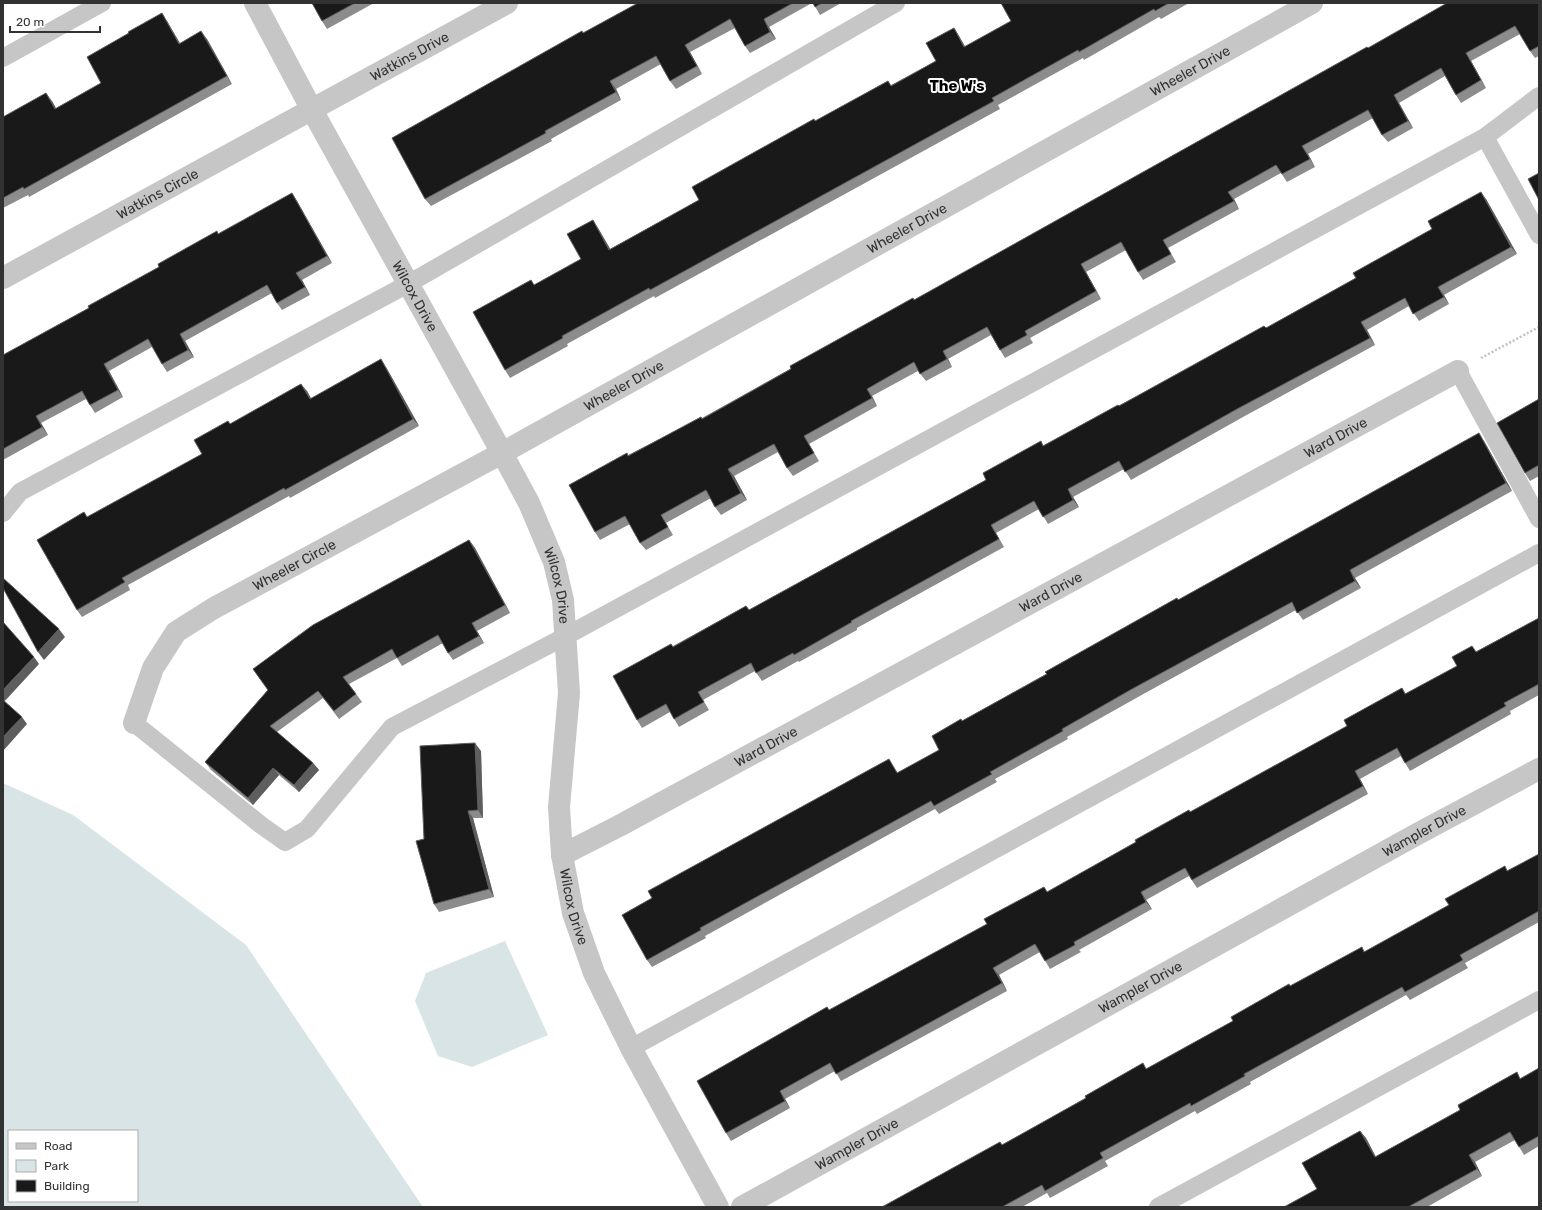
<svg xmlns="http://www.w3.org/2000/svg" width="1542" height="1210" viewBox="0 0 1542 1210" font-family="Rubik,sans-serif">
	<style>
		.green { fill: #d8e4e5; fill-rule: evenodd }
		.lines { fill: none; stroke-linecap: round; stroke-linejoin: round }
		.path { stroke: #c2c2c2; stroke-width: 2.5; stroke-dasharray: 2 2; stroke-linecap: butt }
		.service { stroke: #c6c6c6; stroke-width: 18 }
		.minor { stroke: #c6c6c6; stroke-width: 22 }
		.wall { fill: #8c8c8c }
		.shaded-wall { fill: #5e5e5e }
		.building { fill: #191919; stroke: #5e5e5e }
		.labels { text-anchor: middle; stroke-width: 4; stroke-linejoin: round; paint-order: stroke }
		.street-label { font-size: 14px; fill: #323232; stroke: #fff }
		.neighbourhood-label { font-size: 15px; font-weight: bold; fill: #000; stroke: #fff }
	</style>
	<rect width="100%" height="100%" fill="#fff"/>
	<path class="green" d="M 3,783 L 73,815 L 246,945 L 423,1207 L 3,1207 ZM 9,1131 L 137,1131 L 137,1201 L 9,1201 Z
		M 505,941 L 548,1035 L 472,1067 L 438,1056 L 415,1001 L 426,973 Z"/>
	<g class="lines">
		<path class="path" d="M 1481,358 L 1539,327"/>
		<path class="service" d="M 3,58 L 102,3
			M 1485,137 L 1539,235
			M 1458,371 L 1539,519
			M 3,513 L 20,492 L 408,284 L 896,3
			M 134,723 L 261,825 L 285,842 L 307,829 L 392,727 L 566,636 L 1485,137 L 1539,96
			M 631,1048 L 1539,553
			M 1158,1207 L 1539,1000"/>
		<g class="minor">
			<path id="s1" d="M 255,3 L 312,110 L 502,453 L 529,503 L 554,562 L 563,600 L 569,693 L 559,807 L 562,855 L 573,913 L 594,973 L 631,1048 L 718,1207"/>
			<path id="s2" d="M 3,278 L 507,3"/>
			<path id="s3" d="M 134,723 L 153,668 L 176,632 L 214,608 L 502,453 L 1312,3"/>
			<path id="s4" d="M 562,855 L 619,826 L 1458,371"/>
			<path id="s5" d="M 742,1207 L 1421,832 L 1539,769"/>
		</g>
	</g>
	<path class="wall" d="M 312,3 L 374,3 L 327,29 L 322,21 Z
		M 638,3 L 812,3 L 769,27 L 776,39 L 750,53 L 745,46 L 735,28 L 690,52 L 702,74 L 676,89 L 670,81 L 661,64 L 616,89 L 621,100 L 551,139 L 552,141 L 431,206 L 425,199 L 583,33 Z
		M 813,3 L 841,3 L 820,15 Z
		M 1001,3 L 1189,3 L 1161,19 L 1159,17 L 1084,60 L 1083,58 L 998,105 L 1000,109 L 655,298 L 654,296 L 567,344 L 568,346 L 510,378 L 505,370 L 534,285 L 581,259 L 598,228 L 610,249 L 699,200 L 815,121 L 891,85 L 936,61 L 954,28 L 959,36 L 965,47 L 1011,21 Z
		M 1539,3 L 1539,56 L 1535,58 L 1530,51 L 1520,34 L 1471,61 L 1486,88 L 1461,103 L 1456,95 L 1445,76 L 1399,103 L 1413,128 L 1388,142 L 1382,135 L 1373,118 L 1308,154 L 1315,167 L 1287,182 L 1281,173 L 1234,199 L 1239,209 L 1168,248 L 1176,262 L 1143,280 L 1138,272 L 1126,250 L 1086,272 L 1101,299 L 1030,338 L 1033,343 L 1005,358 L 1000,350 L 991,335 L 948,359 L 952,367 L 926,381 L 918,371 L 872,396 L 877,406 L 809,444 L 819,461 L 793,476 L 787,468 L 778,452 L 734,476 L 747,500 L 721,515 L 715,507 L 711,498 L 666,523 L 673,535 L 646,550 L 640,543 L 630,524 L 600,540 L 595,532 L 628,455 L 702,418 L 914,300 L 1368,48 Z
		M 167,21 L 180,43 L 207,39 L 232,84 L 29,197 L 28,195 L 3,208 L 3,117 L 52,101 L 56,108 L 101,83 Z
		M 1486,199 L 1517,254 L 1444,295 L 1449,304 L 1419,321 L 1409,306 L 1367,330 L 1375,345 L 1243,417 L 1131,480 L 1124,469 L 1073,497 L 1079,507 L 1048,524 L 1039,509 L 996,533 L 1004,547 L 857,628 L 857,630 L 799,662 L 798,661 L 762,681 L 755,671 L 703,700 L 709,710 L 679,727 L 670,712 L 642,728 L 637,720 L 673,646 L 746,606 L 749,610 L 986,480 L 1044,445 L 1266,328 L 1356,278 Z
		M 297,201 L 332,263 L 302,280 L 310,295 L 282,310 L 277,303 L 272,293 L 185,341 L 194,357 L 167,372 L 162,364 L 152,347 L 109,371 L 123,397 L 95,413 L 86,399 L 41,423 L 48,435 L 3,460 L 3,355 L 89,308 L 219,234 Z
		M 386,367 L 419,426 L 290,498 L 289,496 L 128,585 L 130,590 L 82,617 L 77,610 L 88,517 L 202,454 L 230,424 L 307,391 L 311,398 Z
		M 1539,399 L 1539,476 L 1530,481 L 1525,473 Z
		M 1484,441 L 1512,491 L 1355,578 L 1361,588 L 1303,620 L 1296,610 L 1138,697 L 1067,737 L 1068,739 L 995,779 L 997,782 L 939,814 L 935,809 L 705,936 L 706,938 L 652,967 L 647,960 L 894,767 L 898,773 L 939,750 L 962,721 L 1178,600 Z
		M 469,540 L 475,548 L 510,613 L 477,631 L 484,643 L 453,660 L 448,653 L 443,643 L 402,666 L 397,658 L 349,684 L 362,702 L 339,719 L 323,698 L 277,732 L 313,763 L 319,770 L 299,792 L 279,775 L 253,805 L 211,770 L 205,762 L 268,690 L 253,669 Z
		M 1539,618 L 1539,695 L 1510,711 L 1511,714 L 1410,771 L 1401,756 L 1360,779 L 1368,794 L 1197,888 L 1189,876 L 1146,900 L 1152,909 L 1079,950 L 1081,952 L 1050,969 L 1040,952 L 999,975 L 1007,991 L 841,1081 L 835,1071 L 785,1099 L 790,1108 L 731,1141 L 726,1133 L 830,1010 L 1047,892 L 1347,726 L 1402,688 L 1406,694 L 1457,666 L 1477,651 Z
		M 481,751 L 483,818 L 473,818 L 494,897 L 439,912 L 434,904 L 424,839 Z
		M 1539,854 L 1539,922 L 1465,963 L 1468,968 L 1410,1000 L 1406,995 L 1250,1082 L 1251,1084 L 1197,1114 L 1195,1111 L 1105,1161 L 1108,1166 L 1050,1198 L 1047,1193 L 1022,1207 L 882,1207 L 1147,1069 L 1233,1021 L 1290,986 L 1365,952 Z
		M 1539,1068 L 1539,1146 L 1524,1155 L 1515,1140 L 1475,1162 L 1482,1176 L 1427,1207 L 1284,1207 L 1317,1189 L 1360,1131 L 1366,1138 L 1376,1157 Z"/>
	<path class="shaded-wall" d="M 162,13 L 167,21 L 184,51 L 179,44 Z
		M 764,19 L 769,27 L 776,39 L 770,32 Z
		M 954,28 L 959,36 L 970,55 L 964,47 Z
		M 201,31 L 207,39 L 232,84 L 227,76 Z
		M 685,45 L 690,52 L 702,74 L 697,66 Z
		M 1466,53 L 1471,61 L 1486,88 L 1481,80 Z
		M 610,81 L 616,89 L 621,100 L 616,92 Z
		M 46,93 L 52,101 L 60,116 L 55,109 Z
		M 1394,95 L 1399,103 L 1413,128 L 1408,121 Z
		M 1302,146 L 1308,154 L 1315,167 L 1310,159 Z
		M 1228,192 L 1234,199 L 1239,209 L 1234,201 Z
		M 1481,192 L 1486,199 L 1517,254 L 1511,247 Z
		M 292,193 L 297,201 L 332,263 L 327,256 Z
		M 593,220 L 598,228 L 615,257 L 609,250 Z
		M 1081,264 L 1086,272 L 1101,299 L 1096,291 Z
		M 296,273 L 302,280 L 310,295 L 305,287 Z
		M 1438,287 L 1444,295 L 1449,304 L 1444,297 Z
		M 1361,322 L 1367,330 L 1375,345 L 1370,338 Z
		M 180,334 L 185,341 L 194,357 L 188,350 Z
		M 943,351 L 948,359 L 952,367 L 947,359 Z
		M 381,359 L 386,367 L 419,426 L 413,419 Z
		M 104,364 L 109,371 L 123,397 L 118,390 Z
		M 301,384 L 307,391 L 315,406 L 310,399 Z
		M 867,389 L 872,396 L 877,406 L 872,398 Z
		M 36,416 L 41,423 L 48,435 L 42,427 Z
		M 1479,433 L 1484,441 L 1512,491 L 1506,483 Z
		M 728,469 L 734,476 L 747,500 L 741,493 Z
		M 1068,489 L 1073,497 L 1079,507 L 1073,500 Z
		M 469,540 L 475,548 L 510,613 L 505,605 Z
		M 1350,570 L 1355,578 L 1361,588 L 1355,581 Z
		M 472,623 L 477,631 L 484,643 L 479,636 Z
		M 59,629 L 65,637 L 44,660 L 38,652 Z
		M 34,657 L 39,664 L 3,703 L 3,690 Z
		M 22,717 L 27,724 L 3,751 L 3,737 Z
		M 475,743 L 481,751 L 483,818 L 478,810 Z
		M 313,763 L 319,770 L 299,792 L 294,785 Z
		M 273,768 L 279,775 L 253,805 L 248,798 Z
		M 1355,771 L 1360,779 L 1368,794 L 1363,786 Z
		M 468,811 L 473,818 L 494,897 L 489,889 Z
		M 1141,892 L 1146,900 L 1152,909 L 1146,902 Z
		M 993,968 L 999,975 L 1007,991 L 1002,983 Z
		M 780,1091 L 785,1099 L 790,1108 L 785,1101 Z
		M 1360,1131 L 1366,1138 L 1380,1165 L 1375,1157 Z
		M 1469,1155 L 1475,1162 L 1482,1176 L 1477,1169 Z"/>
	<path class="building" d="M 312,3 L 355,3 L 322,21 Z
		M 638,3 L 793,3 L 764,19 L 770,32 L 745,46 L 730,19 L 685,45 L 697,66 L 670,81 L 656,56 L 610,81 L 616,92 L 545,131 L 546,133 L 425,199 L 392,138 L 582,31 L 583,33 Z
		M 813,3 L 822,3 L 815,7 Z
		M 1001,3 L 1169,3 L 1155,11 L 1154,9 L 1079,52 L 1078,50 L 992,98 L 994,101 L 650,290 L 649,288 L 562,336 L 563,338 L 505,370 L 473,312 L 531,280 L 534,285 L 581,259 L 567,234 L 593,220 L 609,250 L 699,200 L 692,187 L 814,119 L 815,121 L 888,81 L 891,86 L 936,61 L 926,43 L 954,28 L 964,47 L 1011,21 Z
		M 1447,3 L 1539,3 L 1539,46 L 1530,51 L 1515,26 L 1466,53 L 1481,80 L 1456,95 L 1441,68 L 1394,95 L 1408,121 L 1382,135 L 1368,110 L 1302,146 L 1310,159 L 1282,174 L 1276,165 L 1228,192 L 1234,201 L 1163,240 L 1171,254 L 1138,272 L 1121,242 L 1081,264 L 1096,291 L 1025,331 L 1027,335 L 1000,350 L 987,327 L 943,351 L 947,359 L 920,374 L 914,362 L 867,389 L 872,398 L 804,436 L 814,453 L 787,468 L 774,444 L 728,469 L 741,493 L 715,507 L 706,490 L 661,515 L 668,527 L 640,543 L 625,516 L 595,532 L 569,485 L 627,453 L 628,456 L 701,417 L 702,419 L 791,369 L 790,366 L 913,298 L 914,300 L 1367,47 L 1368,48 Z
		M 162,13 L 179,44 L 201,31 L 227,76 L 24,189 L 23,187 L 3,198 L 3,117 L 46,93 L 55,109 L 101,83 L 87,57 L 129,33 L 128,32 Z
		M 1539,173 L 1539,200 L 1528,179 Z
		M 1481,192 L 1511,247 L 1438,287 L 1444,297 L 1413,314 L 1405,298 L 1361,322 L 1370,338 L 1237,409 L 1125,472 L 1119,461 L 1068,489 L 1073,500 L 1043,517 L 1034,501 L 991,525 L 999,539 L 851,621 L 852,622 L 794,655 L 793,653 L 756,673 L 751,663 L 698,692 L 704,702 L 674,719 L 666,704 L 637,720 L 613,676 L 671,644 L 673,647 L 746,606 L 749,610 L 986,480 L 983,473 L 1041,441 L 1043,446 L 1118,405 L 1119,406 L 1264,326 L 1266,328 L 1356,278 L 1353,273 L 1432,229 L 1428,221 Z
		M 292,193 L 327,256 L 296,273 L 305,287 L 277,303 L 267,285 L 180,334 L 188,350 L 162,364 L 148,339 L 104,364 L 118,390 L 90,405 L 82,391 L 36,416 L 42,427 L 3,449 L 3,355 L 89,308 L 88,306 L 159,267 L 158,264 L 217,231 L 218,234 Z
		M 381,359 L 413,419 L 285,490 L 284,488 L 122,578 L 125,582 L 77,610 L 37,540 L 84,512 L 87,517 L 202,454 L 194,440 L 228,421 L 230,424 L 301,384 L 310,399 Z
		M 1539,399 L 1539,465 L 1525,473 L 1497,423 Z
		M 1479,433 L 1506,483 L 1350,570 L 1355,581 L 1297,613 L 1292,602 L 1132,689 L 1062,729 L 1063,731 L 990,772 L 992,774 L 934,806 L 931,801 L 700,928 L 701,930 L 647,960 L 622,915 L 652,898 L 648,891 L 889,759 L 897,773 L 939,750 L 932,736 L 961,719 L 962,721 L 1047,674 L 1045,672 L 1177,598 L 1178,600 Z
		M 469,540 L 505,605 L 472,623 L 479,636 L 448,653 L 438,635 L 397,658 L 392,649 L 343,677 L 356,694 L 334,711 L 318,691 L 270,726 L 313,763 L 294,785 L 273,768 L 248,798 L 205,762 L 268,690 L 253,669 L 313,625 Z
		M 3,578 L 59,629 L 38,652 L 3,588 Z
		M 1539,618 L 1539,684 L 1504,703 L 1506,706 L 1405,763 L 1397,748 L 1355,771 L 1363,786 L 1192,880 L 1185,868 L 1141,892 L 1146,902 L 1074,942 L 1075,945 L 1045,961 L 1035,944 L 993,968 L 1002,983 L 836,1074 L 830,1063 L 780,1091 L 785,1101 L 726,1133 L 697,1081 L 827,1007 L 829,1010 L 987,924 L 984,919 L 1044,887 L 1047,892 L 1136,842 L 1135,840 L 1189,810 L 1190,812 L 1347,726 L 1344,720 L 1402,688 L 1405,694 L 1457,666 L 1452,657 L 1472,646 L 1476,652 Z
		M 3,622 L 34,657 L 3,690 Z
		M 3,700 L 22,717 L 3,737 Z
		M 475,743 L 478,810 L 468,811 L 489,889 L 434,904 L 416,841 L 424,839 L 420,746 Z
		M 1539,854 L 1539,911 L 1460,955 L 1463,960 L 1405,992 L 1402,987 L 1244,1074 L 1245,1076 L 1191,1106 L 1190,1103 L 1100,1153 L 1103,1158 L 1045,1191 L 1042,1185 L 1002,1207 L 882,1207 L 1000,1142 L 1002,1145 L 1086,1098 L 1085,1096 L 1143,1063 L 1146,1069 L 1233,1021 L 1231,1017 L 1289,984 L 1290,986 L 1362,947 L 1364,952 L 1449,905 L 1445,899 L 1505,866 L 1507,871 Z
		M 1539,1068 L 1539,1136 L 1519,1147 L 1510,1132 L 1469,1155 L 1477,1169 L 1408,1207 L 1284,1207 L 1317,1189 L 1302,1163 L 1360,1131 L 1375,1157 L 1460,1110 L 1458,1105 L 1517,1072 L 1520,1079 Z"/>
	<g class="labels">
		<g class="street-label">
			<text dy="5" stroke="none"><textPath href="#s2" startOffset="463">Watkins Drive</textPath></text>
			<text dy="5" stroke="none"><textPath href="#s3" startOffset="1260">Wheeler Drive</textPath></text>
			<text dy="5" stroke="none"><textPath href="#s2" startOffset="176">Watkins Circle</textPath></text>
			<text dy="5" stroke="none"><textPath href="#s3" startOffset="936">Wheeler Drive</textPath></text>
			<text dy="5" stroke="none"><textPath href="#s1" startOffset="334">Wilcox Drive</textPath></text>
			<text dy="5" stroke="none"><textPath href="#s3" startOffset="612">Wheeler Drive</textPath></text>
			<text dy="5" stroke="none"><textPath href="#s4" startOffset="879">Ward Drive</textPath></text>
			<text dy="5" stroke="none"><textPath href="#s3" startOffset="237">Wheeler Circle</textPath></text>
			<text dy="5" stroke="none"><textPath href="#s1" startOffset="658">Wilcox Drive</textPath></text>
			<text dy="5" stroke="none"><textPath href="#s4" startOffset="555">Ward Drive</textPath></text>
			<text dy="5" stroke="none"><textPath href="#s4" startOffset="231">Ward Drive</textPath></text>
			<text dy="5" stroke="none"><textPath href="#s5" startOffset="779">Wampler Drive</textPath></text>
			<text dy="5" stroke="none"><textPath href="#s1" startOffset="982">Wilcox Drive</textPath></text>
			<text dy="5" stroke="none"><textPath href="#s5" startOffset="455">Wampler Drive</textPath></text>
			<text dy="5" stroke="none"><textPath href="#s5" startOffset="131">Wampler Drive</textPath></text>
		</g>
		<g class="neighbourhood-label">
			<text x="957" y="91">The W's</text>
		</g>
	</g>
	<rect width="1542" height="1210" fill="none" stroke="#323232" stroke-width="8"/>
	<rect x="8" y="1130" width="130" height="72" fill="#ffffff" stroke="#adadad"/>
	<rect x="16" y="1143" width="20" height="6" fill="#c6c6c6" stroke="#adadad"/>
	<text x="44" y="1150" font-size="12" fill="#323232">Road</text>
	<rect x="16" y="1160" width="20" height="12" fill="#d8e4e5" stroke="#adadad"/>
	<text x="44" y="1170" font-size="12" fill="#323232">Park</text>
	<rect x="16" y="1180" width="20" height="12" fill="#191919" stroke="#adadad"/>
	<text x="44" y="1190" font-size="12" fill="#323232">Building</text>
	<path d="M10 26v6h90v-6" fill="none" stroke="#323232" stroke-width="2"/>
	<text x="16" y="26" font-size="12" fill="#323232" stroke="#ffffff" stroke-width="3" paint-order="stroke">20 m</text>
</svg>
